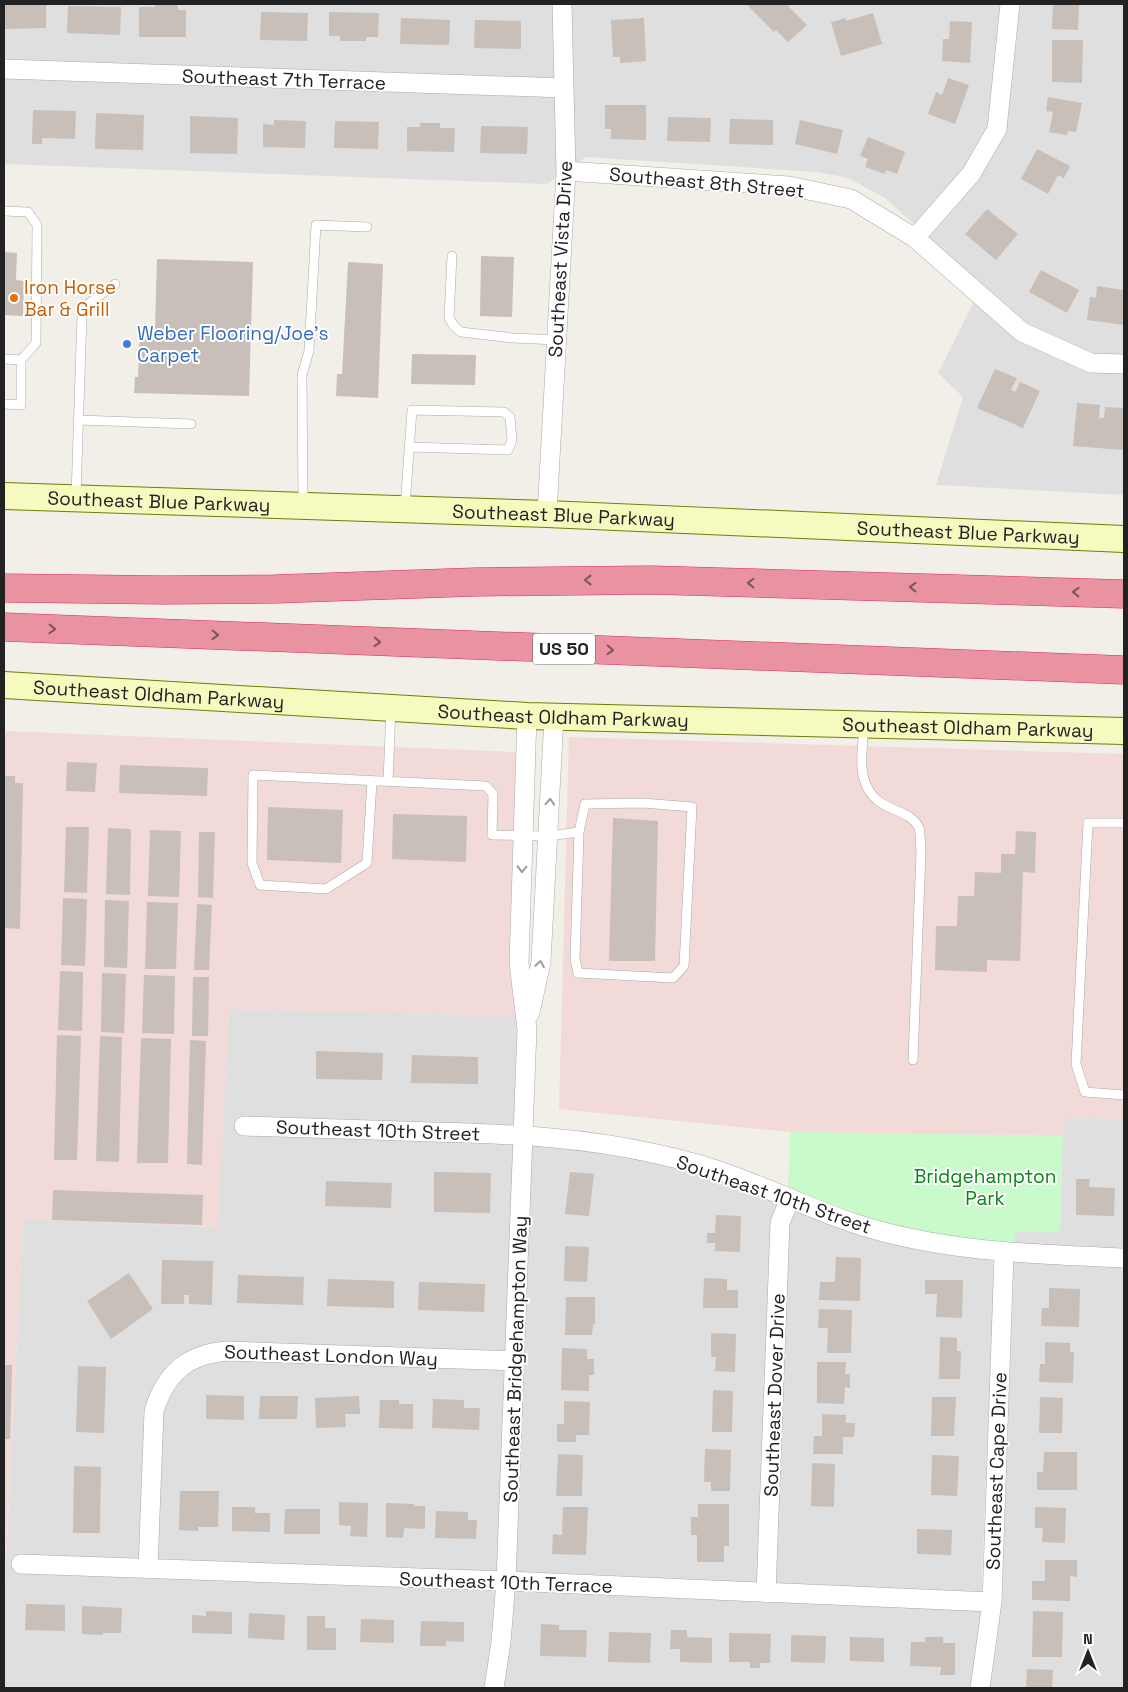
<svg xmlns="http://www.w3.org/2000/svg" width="1128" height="1692" viewBox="0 0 1128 1692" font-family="'Space Grotesk',sans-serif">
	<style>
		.residential { fill: #e0dfdf }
		.commercial { fill: #f2dad9 }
		.park { fill: #c8facc }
		.building { fill: #c7bfb8 }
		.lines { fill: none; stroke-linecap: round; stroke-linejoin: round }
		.lane-casing { stroke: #a9a9a9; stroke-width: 10 }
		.street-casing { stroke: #a9a9a9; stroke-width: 20 }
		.secondary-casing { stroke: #707d05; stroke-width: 28 }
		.highway-casing { stroke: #dc2a67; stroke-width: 29 }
		.lane { stroke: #fff; stroke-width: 9 }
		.street { stroke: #fff; stroke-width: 19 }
		.secondary { stroke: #f7fabf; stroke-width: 26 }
		.highway { stroke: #e892a2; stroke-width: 28 }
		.oneway { stroke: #7b545c }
		.oneway2 { stroke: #9c9c9c }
		.food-dot { fill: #e8710a; stroke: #fff; stroke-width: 2 }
		.shop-dot { fill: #3f7fe0; stroke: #fff; stroke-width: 2 }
		.labels { text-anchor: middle; stroke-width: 4; stroke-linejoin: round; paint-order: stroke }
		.shield { fill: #fff; stroke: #646464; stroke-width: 1 }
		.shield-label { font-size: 18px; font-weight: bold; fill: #222 }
		.street-label { font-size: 19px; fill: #222; stroke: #fff }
		.food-label { font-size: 19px; fill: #c56008; stroke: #fff; text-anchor: start }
		.shop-label { font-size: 19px; fill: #366cbe; stroke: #fff; text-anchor: start }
		.park-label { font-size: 19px; fill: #0c8416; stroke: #fff }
	</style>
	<rect width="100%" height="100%" fill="#f2efe9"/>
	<path class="residential" d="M 4,4 L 1124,4 L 1124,495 L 936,485 L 963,397 L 938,373 L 982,285 L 885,198 L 848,178 L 817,172 L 586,157 L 547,184 L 4,164 Z
		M 229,1009 L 517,1016 L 514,1130 L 617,1142 L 992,1259 L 994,1277 L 979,1652 L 973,1688 L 4,1688 L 4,1601 L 23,1219 L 217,1227 Z
		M 1063,1117 L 1124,1119 L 1124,1688 L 990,1688 L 997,1641 L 1002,1595 L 1015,1231 L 1060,1232 Z"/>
	<path class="commercial" d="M 4,731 L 516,752 L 509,965 L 517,1016 L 229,1009 L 218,1227 L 23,1219 L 4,1601 Z
		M 569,737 L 1124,754 L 1124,1119 L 1063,1117 L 1063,1136 L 790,1132 L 559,1109 Z"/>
	<path class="park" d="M 790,1132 L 1063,1136 L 1060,1233 L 1015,1231 L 1015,1241 C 976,1243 934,1235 897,1226 C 860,1217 824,1200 788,1188 Z"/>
	<path class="building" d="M 4,4 L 46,4 L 46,28 L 4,29 Z
		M 155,4 L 178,4 L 178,10 L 186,10 L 186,37 L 139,37 L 139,7 L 155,7 Z
		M 746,4 L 786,4 L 807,25 L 788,42 L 776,30 L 774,32 Z
		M 1053,4 L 1079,4 L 1078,30 L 1052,29 Z
		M 68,6 L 121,7 L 120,35 L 67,33 Z
		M 261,12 L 308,13 L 307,41 L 260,40 Z
		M 329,12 L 379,13 L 378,37 L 366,37 L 366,41 L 340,41 L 340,36 L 329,36 Z
		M 873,13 L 882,44 L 841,56 L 831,22 L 846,18 L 846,21 Z
		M 401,18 L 450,20 L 449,45 L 400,44 Z
		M 644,18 L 646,61 L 620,63 L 620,57 L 613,57 L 611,20 Z
		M 475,20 L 521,21 L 521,49 L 474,48 Z
		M 950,21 L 972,22 L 970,63 L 942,61 L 943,39 L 949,39 Z
		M 1052,40 L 1083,40 L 1082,83 L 1052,82 Z
		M 948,78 L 969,85 L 955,124 L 928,114 L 936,92 L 942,95 Z
		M 1048,97 L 1082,103 L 1076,132 L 1068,131 L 1067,135 L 1049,132 L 1053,112 L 1046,111 Z
		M 605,105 L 646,105 L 646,140 L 611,139 L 611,129 L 605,129 Z
		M 33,110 L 76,111 L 75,139 L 42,138 L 42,144 L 32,144 Z
		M 96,113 L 144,115 L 143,150 L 95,149 Z
		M 190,116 L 238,118 L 237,154 L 190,153 Z
		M 668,117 L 711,118 L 710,142 L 667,141 Z
		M 730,119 L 773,120 L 773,145 L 729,144 Z
		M 274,120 L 306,121 L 305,148 L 263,147 L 263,124 L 274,125 Z
		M 800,120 L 843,130 L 837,154 L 795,144 Z
		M 335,121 L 379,122 L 378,149 L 334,148 Z
		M 420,123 L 440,123 L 440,128 L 455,128 L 454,152 L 407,151 L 407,127 L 420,127 Z
		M 481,126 L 528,127 L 527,154 L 480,153 Z
		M 868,137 L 905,152 L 897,174 L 886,170 L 885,174 L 865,167 L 868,159 L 860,156 Z
		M 1037,149 L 1070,166 L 1064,178 L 1058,175 L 1048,194 L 1021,179 Z
		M 987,209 L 1018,234 L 996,260 L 965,234 Z
		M 4,252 L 17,253 L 16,280 L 24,281 L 23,316 L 4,315 Z
		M 481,256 L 514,257 L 512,317 L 480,316 Z
		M 157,259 L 253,262 L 249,396 L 134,393 L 135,377 L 138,377 L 140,328 L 155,329 Z
		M 348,262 L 383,264 L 378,398 L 336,396 L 337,374 L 342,374 Z
		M 1041,270 L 1079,290 L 1067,313 L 1029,292 Z
		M 1097,286 L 1124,290 L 1124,325 L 1087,320 L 1090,297 L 1096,298 Z
		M 412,354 L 476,355 L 475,385 L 411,384 Z
		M 995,369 L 1017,378 L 1011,390 L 1015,392 L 1020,382 L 1040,391 L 1023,428 L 977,408 Z
		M 1077,403 L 1100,405 L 1099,418 L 1104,418 L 1105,407 L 1124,408 L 1123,450 L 1073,446 Z
		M 67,762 L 97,763 L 95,792 L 66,791 Z
		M 120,765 L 208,768 L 207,796 L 119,793 Z
		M 4,776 L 15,776 L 15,783 L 23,783 L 20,929 L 4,928 Z
		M 268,807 L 343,810 L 341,863 L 267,860 Z
		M 393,814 L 467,816 L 466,862 L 392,859 Z
		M 613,818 L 658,821 L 655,961 L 609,961 Z
		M 66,827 L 89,827 L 87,893 L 64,892 Z
		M 108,828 L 131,829 L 130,895 L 106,894 Z
		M 150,830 L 181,831 L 179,897 L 148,896 Z
		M 1016,831 L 1036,832 L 1035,873 L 1023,872 L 1020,961 L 987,960 L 987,972 L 935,970 L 936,926 L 957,926 L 958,896 L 974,896 L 975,872 L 1001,873 L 1001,854 L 1015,854 Z
		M 199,832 L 215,832 L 213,898 L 198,897 Z
		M 63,898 L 87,899 L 85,966 L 61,965 Z
		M 105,900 L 129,901 L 127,968 L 104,967 Z
		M 147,902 L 178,903 L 176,969 L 145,969 Z
		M 197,904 L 212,905 L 209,970 L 194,970 Z
		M 60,971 L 83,972 L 82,1031 L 58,1030 Z
		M 102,973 L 126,974 L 124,1033 L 101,1032 Z
		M 144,975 L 175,976 L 174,1034 L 142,1033 Z
		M 193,977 L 209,977 L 208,1036 L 192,1036 Z
		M 57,1035 L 81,1036 L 77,1160 L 54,1160 Z
		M 100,1036 L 122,1037 L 119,1162 L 96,1161 Z
		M 141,1038 L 171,1039 L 168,1163 L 137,1163 Z
		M 190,1040 L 206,1041 L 202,1165 L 187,1164 Z
		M 316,1051 L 383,1053 L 382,1080 L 316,1079 Z
		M 412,1055 L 478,1057 L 478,1084 L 411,1083 Z
		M 434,1172 L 491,1173 L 490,1213 L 434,1212 Z
		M 570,1172 L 594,1174 L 589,1216 L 565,1214 Z
		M 1076,1179 L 1090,1179 L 1089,1187 L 1115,1188 L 1114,1216 L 1076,1215 Z
		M 326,1181 L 392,1183 L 391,1208 L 325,1206 Z
		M 53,1190 L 203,1195 L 202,1225 L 52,1220 Z
		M 716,1215 L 741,1216 L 740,1252 L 715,1251 L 715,1243 L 707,1243 L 707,1233 L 715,1233 Z
		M 565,1246 L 589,1247 L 587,1282 L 564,1281 Z
		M 836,1257 L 861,1258 L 860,1301 L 819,1300 L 820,1282 L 835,1282 Z
		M 162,1260 L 213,1261 L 212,1305 L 189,1304 L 189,1295 L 184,1295 L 184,1304 L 161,1304 Z
		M 129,1273 L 153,1309 L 111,1339 L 87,1301 Z
		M 238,1275 L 304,1277 L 303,1305 L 237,1303 Z
		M 704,1278 L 727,1279 L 727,1290 L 738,1290 L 738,1308 L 703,1308 Z
		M 328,1279 L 394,1281 L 394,1308 L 327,1306 Z
		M 925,1280 L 963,1280 L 962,1318 L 936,1317 L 937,1294 L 925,1294 Z
		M 419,1282 L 485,1284 L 484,1312 L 418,1310 Z
		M 1049,1288 L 1080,1289 L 1079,1327 L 1041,1326 L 1042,1308 L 1049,1308 Z
		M 566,1297 L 595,1297 L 595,1324 L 593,1324 L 592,1335 L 565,1335 Z
		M 819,1309 L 852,1310 L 851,1353 L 827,1353 L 828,1328 L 818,1328 Z
		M 711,1333 L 736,1334 L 735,1372 L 715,1371 L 716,1357 L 711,1357 Z
		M 940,1337 L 957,1338 L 957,1351 L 961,1351 L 960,1379 L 939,1379 Z
		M 1045,1342 L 1070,1343 L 1070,1352 L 1074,1352 L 1073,1383 L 1039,1382 L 1040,1364 L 1045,1364 Z
		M 562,1348 L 587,1349 L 587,1359 L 594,1359 L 594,1375 L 589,1375 L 589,1391 L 561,1390 Z
		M 817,1362 L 846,1362 L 845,1374 L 850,1374 L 850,1388 L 845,1387 L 844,1404 L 817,1403 Z
		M 4,1365 L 12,1365 L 10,1439 L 4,1439 Z
		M 78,1366 L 106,1367 L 104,1433 L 76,1432 Z
		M 713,1390 L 733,1391 L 732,1432 L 712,1432 Z
		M 206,1395 L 244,1396 L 244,1420 L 206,1419 Z
		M 260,1396 L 298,1396 L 297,1419 L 259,1419 Z
		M 359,1396 L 360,1414 L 345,1414 L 346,1427 L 316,1428 L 315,1398 Z
		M 932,1397 L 956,1397 L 954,1436 L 931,1436 Z
		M 1040,1397 L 1063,1398 L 1062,1433 L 1039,1433 Z
		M 433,1399 L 464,1400 L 464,1408 L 480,1408 L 479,1430 L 432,1428 Z
		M 380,1400 L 399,1400 L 399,1404 L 413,1404 L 413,1429 L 379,1428 Z
		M 564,1401 L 590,1402 L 589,1435 L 576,1435 L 576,1442 L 557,1442 L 557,1424 L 564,1424 Z
		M 822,1414 L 846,1415 L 846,1423 L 855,1423 L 854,1437 L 843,1437 L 843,1454 L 813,1454 L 814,1436 L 822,1436 Z
		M 705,1449 L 731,1450 L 730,1491 L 711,1491 L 711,1482 L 704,1482 Z
		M 1044,1452 L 1077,1452 L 1077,1490 L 1037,1490 L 1037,1472 L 1043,1472 Z
		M 558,1454 L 583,1455 L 582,1496 L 556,1496 Z
		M 932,1455 L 959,1456 L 957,1496 L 931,1495 Z
		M 812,1463 L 835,1464 L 834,1507 L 811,1506 Z
		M 74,1466 L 101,1467 L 100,1533 L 73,1533 Z
		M 180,1491 L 219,1491 L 218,1527 L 198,1527 L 198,1531 L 179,1530 Z
		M 339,1502 L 368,1503 L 367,1537 L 350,1536 L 351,1526 L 339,1525 Z
		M 386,1503 L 414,1504 L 414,1506 L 425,1506 L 425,1529 L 404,1528 L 403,1538 L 386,1537 Z
		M 698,1504 L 729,1504 L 729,1546 L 724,1546 L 724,1562 L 697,1562 L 697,1535 L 691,1535 L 691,1517 L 698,1517 Z
		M 232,1507 L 255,1507 L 255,1513 L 270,1513 L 270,1532 L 232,1531 Z
		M 563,1507 L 588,1507 L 586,1555 L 552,1554 L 553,1534 L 562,1535 Z
		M 1035,1507 L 1066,1508 L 1065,1543 L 1042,1542 L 1043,1528 L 1035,1528 Z
		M 285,1509 L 320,1509 L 320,1534 L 284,1534 Z
		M 436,1511 L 468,1512 L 468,1520 L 477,1520 L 476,1539 L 435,1538 Z
		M 917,1529 L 952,1530 L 951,1555 L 917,1554 Z
		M 1045,1560 L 1077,1560 L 1077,1577 L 1070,1576 L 1070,1601 L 1032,1600 L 1032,1581 L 1045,1581 Z
		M 26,1604 L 65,1605 L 65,1631 L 25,1630 Z
		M 82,1606 L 122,1608 L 121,1633 L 103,1633 L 103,1635 L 82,1634 Z
		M 206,1611 L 232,1612 L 232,1634 L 192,1633 L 192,1615 L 206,1616 Z
		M 1033,1611 L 1063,1612 L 1062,1657 L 1032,1657 Z
		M 249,1613 L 285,1615 L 284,1640 L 248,1638 Z
		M 307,1616 L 325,1616 L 325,1628 L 336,1628 L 336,1650 L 307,1650 Z
		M 361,1619 L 394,1620 L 394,1643 L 360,1642 Z
		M 421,1621 L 464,1622 L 464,1642 L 446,1641 L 446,1646 L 420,1646 Z
		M 541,1624 L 559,1625 L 559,1630 L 587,1630 L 586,1657 L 540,1656 Z
		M 671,1630 L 687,1630 L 687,1637 L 712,1638 L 712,1663 L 680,1662 L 680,1649 L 670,1649 Z
		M 609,1632 L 651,1633 L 650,1663 L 608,1662 Z
		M 729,1633 L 771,1634 L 770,1663 L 760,1663 L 760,1668 L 750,1668 L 750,1662 L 729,1662 Z
		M 791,1635 L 826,1636 L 825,1663 L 791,1662 Z
		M 850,1637 L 884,1638 L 884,1662 L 850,1661 Z
		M 925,1637 L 943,1637 L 943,1643 L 955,1643 L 955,1675 L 940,1675 L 941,1667 L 910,1666 L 911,1642 L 925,1642 Z
		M 1027,1669 L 1053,1670 L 1052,1688 L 1026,1688 Z"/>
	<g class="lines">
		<g class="lane-casing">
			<path id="lane" d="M 4,211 L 28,212 L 37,225 L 36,343 L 21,360 L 21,405 L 4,404
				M 452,256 L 449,318 L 454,326 L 461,332 L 513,338 L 557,340
				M 4,359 L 21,360
				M 79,420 L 191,424
				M 76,496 L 82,315 L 88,304 L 115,284
				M 303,505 L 302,375 L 309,351 L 316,225 L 367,227
				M 405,507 L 412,410 L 504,412 L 510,417 L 512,440 L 508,450 L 409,447
				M 864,727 C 863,744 859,766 865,782 C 876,814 909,806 919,828 C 921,835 920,845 921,852 L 913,1060
				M 372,781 L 367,863 L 326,889 L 260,885 L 252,863 L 253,775 L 486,786 L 493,794 L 492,835 L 548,836 L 579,832 L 585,804 L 643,803 L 692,807 L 684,966 L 673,978 L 578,973 L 575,959 L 579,832
				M 388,781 L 391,709
				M 1124,823 L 1088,823 L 1076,1064 L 1085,1092 L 1124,1095"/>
		</g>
		<g class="street-casing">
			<path id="street" d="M 4,69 L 564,88
				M 566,171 L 789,186 L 851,199 L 915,238 L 1022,332 L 1091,363 L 1124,364
				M 915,238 L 971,174 L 997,129 L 1010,4
				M 547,514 L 566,171 L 562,4
				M 530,1013 L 541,962 L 554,717
				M 244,1126 C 307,1128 370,1130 433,1132 C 509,1134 583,1137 657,1154 C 685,1160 713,1168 739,1178 C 777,1192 814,1210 853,1223 C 941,1252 1032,1254 1124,1258
				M 21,1564 L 506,1581 L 992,1602
				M 148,1569 L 154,1411 C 166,1373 187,1354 228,1351 L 515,1361
				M 766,1593 L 780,1223 L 790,1198
				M 494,1688 L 501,1642 L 506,1581 L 527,1029 L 519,963 L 527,716
				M 980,1688 L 992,1602 L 1004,1253"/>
		</g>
		<g class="secondary-casing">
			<g id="secondary">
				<path id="s1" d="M 4,496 L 547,514 L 1124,539"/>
				<path id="s2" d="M 4,685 L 527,716 L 1124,731"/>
			</g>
		</g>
		<g class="highway-casing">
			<path id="highway" d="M 4,588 L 163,590 L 275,589 L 475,582 L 651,580 L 1124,594
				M 4,627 L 1124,670"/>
		</g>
		<use href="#lane" class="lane"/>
		<use href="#street" class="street"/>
		<use href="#secondary" class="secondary"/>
		<use href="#highway" class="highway"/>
	</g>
	<defs><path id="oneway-chevron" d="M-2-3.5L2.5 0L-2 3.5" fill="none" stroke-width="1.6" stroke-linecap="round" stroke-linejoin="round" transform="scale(1.25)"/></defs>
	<g class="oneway">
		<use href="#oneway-chevron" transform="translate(588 580) rotate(180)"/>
		<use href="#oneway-chevron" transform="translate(751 583) rotate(-178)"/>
		<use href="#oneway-chevron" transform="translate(913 587) rotate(-178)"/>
		<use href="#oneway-chevron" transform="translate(1076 592) rotate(-178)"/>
		<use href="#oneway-chevron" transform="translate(52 629) rotate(2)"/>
		<use href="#oneway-chevron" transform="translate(215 635) rotate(2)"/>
		<use href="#oneway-chevron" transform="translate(377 642) rotate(2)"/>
		<use href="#oneway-chevron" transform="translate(610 650) rotate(2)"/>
	</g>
	<g class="oneway2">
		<use href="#oneway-chevron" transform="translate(550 802) rotate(-87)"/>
		<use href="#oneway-chevron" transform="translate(522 869) rotate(92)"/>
		<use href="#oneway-chevron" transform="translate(540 964) rotate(-81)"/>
	</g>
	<circle class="food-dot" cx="14" cy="298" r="5"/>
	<circle class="shop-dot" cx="127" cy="344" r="5"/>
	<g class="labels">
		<rect class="shield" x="533" y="633.5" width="62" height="31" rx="4"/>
		<g class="shield-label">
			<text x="564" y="655">US 50</text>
		</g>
		<g class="street-label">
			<text transform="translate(284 79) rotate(2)" y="7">Southeast 7th Terrace</text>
			<text transform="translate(707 182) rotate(5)" y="7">Southeast 8th Street</text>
			<text transform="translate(560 259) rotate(-87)" y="7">Southeast Vista Drive</text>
			<text dy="7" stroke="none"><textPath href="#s1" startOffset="155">Southeast Blue Parkway</textPath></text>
			<text dy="7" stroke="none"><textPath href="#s1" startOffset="560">Southeast Blue Parkway</textPath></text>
			<text dy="7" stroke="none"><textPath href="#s1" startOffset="965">Southeast Blue Parkway</textPath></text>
			<text dy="7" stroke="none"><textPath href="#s2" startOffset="155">Southeast Oldham Parkway</textPath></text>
			<text dy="7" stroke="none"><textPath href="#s2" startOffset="560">Southeast Oldham Parkway</textPath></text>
			<text dy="7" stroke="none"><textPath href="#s2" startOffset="965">Southeast Oldham Parkway</textPath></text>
			<text transform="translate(378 1130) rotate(2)" y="7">Southeast 10th Street</text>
			<text transform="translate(774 1194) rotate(19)" y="7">Southeast 10th Street</text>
			<text transform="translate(331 1355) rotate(2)" y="7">Southeast London Way</text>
			<text transform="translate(515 1359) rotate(-88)" y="7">Southeast Bridgehampton Way</text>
			<text transform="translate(774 1395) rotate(-88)" y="7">Southeast Dover Drive</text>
			<text transform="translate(996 1471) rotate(-88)" y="7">Southeast Cape Drive</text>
			<text transform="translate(506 1582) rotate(2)" y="7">Southeast 10th Terrace</text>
		</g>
		<g class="food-label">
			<text x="24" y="294">Iron Horse<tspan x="24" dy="22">Bar &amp; Grill</tspan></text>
		</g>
		<g class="shop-label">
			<text x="137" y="340">Weber Flooring/Joe's<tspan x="137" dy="22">Carpet</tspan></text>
		</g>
		<g class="park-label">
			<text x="985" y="1183">Bridgehampton<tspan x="985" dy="22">Park</tspan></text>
		</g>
	</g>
	<rect width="1128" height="1692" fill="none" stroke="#222222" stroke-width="10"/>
	<g transform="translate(1088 1652)" stroke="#ffffff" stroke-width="4" paint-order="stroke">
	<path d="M0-4L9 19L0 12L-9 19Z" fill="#222222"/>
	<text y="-8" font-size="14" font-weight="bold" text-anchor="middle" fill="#222222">N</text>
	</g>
</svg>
